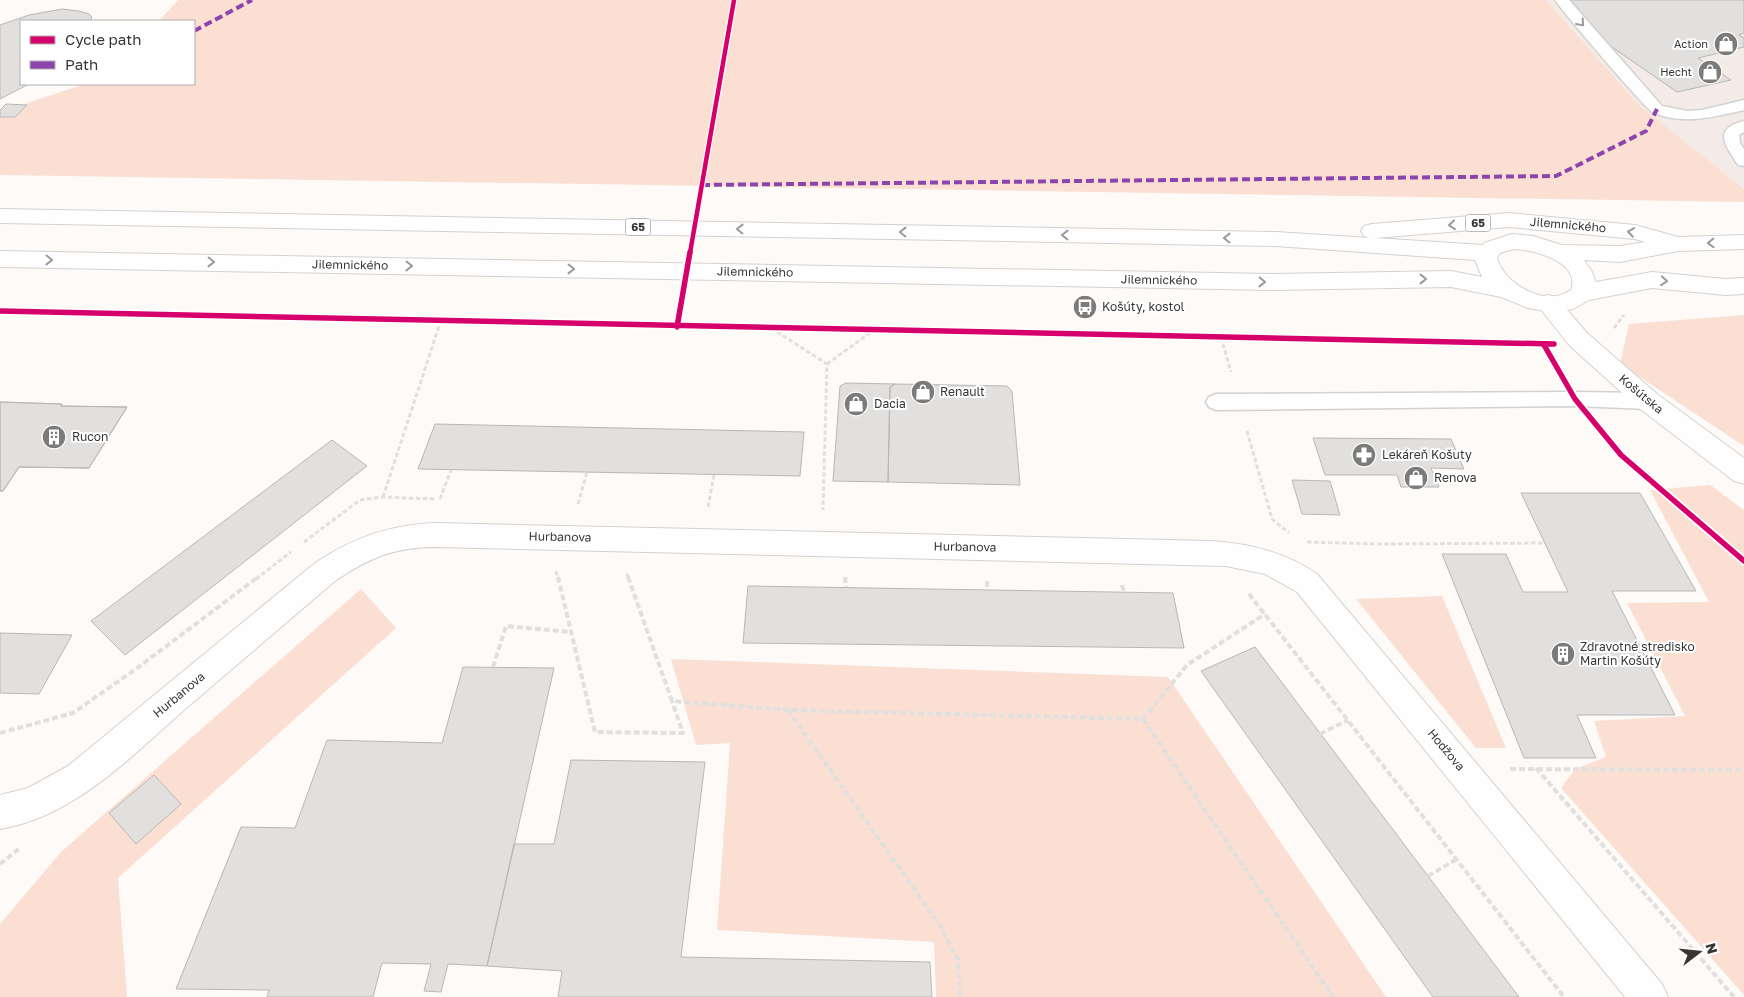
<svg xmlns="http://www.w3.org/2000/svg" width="1744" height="997" viewBox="0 0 1744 997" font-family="'Golos Text',sans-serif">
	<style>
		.built { fill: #f3ebe8 }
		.green { fill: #fadfd2 }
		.building { fill: #e2e0de; stroke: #b9b7b6 }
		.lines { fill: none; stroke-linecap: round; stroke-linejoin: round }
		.lane-casing { stroke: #d4d2d0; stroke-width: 3 }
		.street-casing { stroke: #d4d2d0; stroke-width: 2 }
		.primary-casing { stroke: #d4d2d0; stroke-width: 2 }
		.path-far1 { stroke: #e0e0df; stroke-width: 3; stroke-dasharray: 4.5 2.5; stroke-linecap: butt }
		.path { stroke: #e0e0df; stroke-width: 4; stroke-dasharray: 6 3; stroke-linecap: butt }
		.lane { fill: #fffefe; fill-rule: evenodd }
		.street { fill: #fffefe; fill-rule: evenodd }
		.primary { fill: #fffefe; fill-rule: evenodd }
		.quiet { stroke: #8e44ad; stroke-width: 4; stroke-dasharray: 8 4; stroke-linecap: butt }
		.cycleway-far1-casing { stroke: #fff; stroke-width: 7 }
		.cycleway-casing { stroke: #fff; stroke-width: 9 }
		.cycleway-far1 { stroke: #d6006c; stroke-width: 4.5 }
		.cycleway { stroke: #d6006c; stroke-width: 5.5 }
		.oneway { stroke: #9b9a9a }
		.labels { text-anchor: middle; stroke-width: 4; stroke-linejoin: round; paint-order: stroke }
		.far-poi-label { font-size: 11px; fill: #373635; stroke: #fff; text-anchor: end }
		.shield { fill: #fff; stroke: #737272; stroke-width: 1 }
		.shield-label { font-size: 11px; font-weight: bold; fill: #373635 }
		.street-label { font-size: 12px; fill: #373635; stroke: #fff }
		.poi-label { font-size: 12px; fill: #373635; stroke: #fff; text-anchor: start }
	</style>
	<rect width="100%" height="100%" fill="#fdfaf8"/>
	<path class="built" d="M 1546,0 L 1744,0 L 1744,189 L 1638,104 Z"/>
	<path class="green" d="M 178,0 L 1546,0 L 1638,104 L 1744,189 L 1744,202 L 0,175 L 0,112 L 85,84 L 194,84 L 194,21 L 159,21 Z
		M 1744,315 L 1744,446 L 1620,364 L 1629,324 Z
		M 1710,485 L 1744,510 L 1744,995 L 1561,788 L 1575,769 L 1606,757 L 1594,721 L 1685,716 L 1627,603 L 1709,602 L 1650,490 Z
		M 361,589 L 396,628 L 118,878 L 127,997 L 0,997 L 0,924 L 61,852 Z
		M 1442,596 L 1506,748 L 1476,748 L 1356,599 Z
		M 671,659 L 1168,677 L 1386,997 L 936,997 L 934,942 L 717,930 L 730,743 L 696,745 Z"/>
	<path class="building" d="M 1570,0 L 1744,0 L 1744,33 L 1739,35 L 1744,38 L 1744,47 L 1698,58 L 1731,80 L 1677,92 L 1609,45 Z
		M 62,9 L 79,11 L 89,14 L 92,17 L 90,21 L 21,21 L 21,84 L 29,84 L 0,99 L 0,25 L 29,15 Z
		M 6,104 L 27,105 L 15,117 L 0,117 L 0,110 Z
		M 846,383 L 895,384 L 890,387 L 888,482 L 833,481 L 840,386 Z
		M 895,384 L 1007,386 L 1012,391 L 1020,485 L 888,482 L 890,387 Z
		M 0,402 L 62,404 L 61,406 L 127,407 L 89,468 L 19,467 L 3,491 L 0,491 Z
		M 0,402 L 62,404 L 61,406 L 127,407 L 89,468 L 19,467 L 3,491 L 0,491 Z
		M 435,424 L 804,432 L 800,476 L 418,469 Z
		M 1313,438 L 1451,439 L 1464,469 L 1431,468 L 1439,487 L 1401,487 L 1397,475 L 1325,475 Z
		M 332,440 L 367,466 L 125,655 L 91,621 Z
		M 1292,480 L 1330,481 L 1340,515 L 1302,514 Z
		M 1521,493 L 1640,493 L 1696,591 L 1612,591 L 1675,715 L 1577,715 L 1596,758 L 1524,758 L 1442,554 L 1506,554 L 1523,592 L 1568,592 Z
		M 748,586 L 1173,593 L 1184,648 L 743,643 Z
		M 0,633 L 72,635 L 39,694 L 0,693 Z
		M 1255,647 L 1428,876 L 1519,997 L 1433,997 L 1201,671 Z
		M 463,667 L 554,668 L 487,966 L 448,964 L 441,992 L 424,991 L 431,964 L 382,963 L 373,997 L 267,997 L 269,990 L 176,989 L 241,827 L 295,828 L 327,740 L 442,743 Z
		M 571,760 L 705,762 L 681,957 L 930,962 L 932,997 L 558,997 L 562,971 L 487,966 L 514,844 L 554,844 Z
		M 154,775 L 181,804 L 136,844 L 109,813 Z"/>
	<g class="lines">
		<g class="lane-casing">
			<path id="lane" d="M 1555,0 L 1569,0 L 1662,106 L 1688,111 L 1702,110 L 1744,100 L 1744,110 C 1713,117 1685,125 1654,113 C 1646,110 1564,13 1555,0 Z
				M 1744,121 L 1744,132 L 1739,135 L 1740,143 L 1744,149 L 1744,166 L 1738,165 C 1725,145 1712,129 1744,121 Z
				M 1575,392 L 1648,393 L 1655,396 L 1658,401 L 1655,406 L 1648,409 L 1575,406 L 1216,410 L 1209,407 L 1206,402 L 1209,397 L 1216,394 Z"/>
		</g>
		<g class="street-casing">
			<path id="street" d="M 1548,295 L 1556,297 L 1587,333 L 1657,394 L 1744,458 L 1744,484 L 1734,481 L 1639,408 L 1569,345 L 1536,303 L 1540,297 Z
				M 437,523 L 1212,541 C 1251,544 1285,552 1317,574 L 1662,984 L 1668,997 L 1625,997 L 1297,592 L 1265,574 L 1226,566 L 437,547 C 395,547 370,557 335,581 C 287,622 239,663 191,704 C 134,753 77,816 0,829 L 0,795 L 28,788 L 68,766 L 315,563 C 353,538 391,524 437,523 Z"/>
		</g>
		<g class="primary-casing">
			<path id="primary" d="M 0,209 L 1276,232 L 1370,238 L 1364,236 L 1361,231 L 1364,226 L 1372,224 L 1509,213 L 1635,225 L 1678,237 L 1744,235 L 1744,249 L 1678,251 L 1620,262 L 1584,260 L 1592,272 L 1596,282 L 1652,272 L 1726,279 L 1744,278 L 1744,294 L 1726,295 L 1652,288 L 1589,300 L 1573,309 L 1551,312 L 1528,308 L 1501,297 L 1451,287 L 1273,290 L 0,267 L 0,251 L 1273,274 L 1451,271 L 1482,277 L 1475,260 L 1276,246 L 0,223 ZM 1509,227 L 1635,239 L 1645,242 L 1620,246 L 1562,245 L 1533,236 L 1512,234 L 1484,243 L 1483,245 L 1375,238 ZM 1514,249 C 1533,250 1581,261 1571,290 C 1546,308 1505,285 1497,258 L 1500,253 Z"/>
		</g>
		<path class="path-far1" d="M 771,328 L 827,364 L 823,510
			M 1614,328 L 1624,315
			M 1221,337 L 1231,372
			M 827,364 L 874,330
			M 1600,429 L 1621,455 L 1744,561
			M 1247,431 L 1272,519 L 1289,533
			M 383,497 L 441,320
			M 440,499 L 451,470
			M 578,504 L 587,472
			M 708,507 L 714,475
			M 304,542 L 360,500 L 383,497 L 436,499
			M 1307,542 L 1381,544 L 1545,543
			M 556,571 L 558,579
			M 627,574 L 629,579
			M 256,579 L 291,552"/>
		<path class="path" d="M 558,577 L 595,732 L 683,733 L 672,701
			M 628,577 L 672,701 L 788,710 L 1143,719
			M 845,577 L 846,587
			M 987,581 L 987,590
			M 1122,585 L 1124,592
			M 1249,594 L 1564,997
			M 493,667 L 506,626 L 571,632
			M 788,710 L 941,927 L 958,960 L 960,997
			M 1143,719 L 1333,997
			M 1143,719 L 1187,665 L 1265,614
			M 0,733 L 73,713 L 136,669 L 258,577
			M 1320,734 L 1348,720
			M 1536,768 L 1734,997
			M 1510,769 L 1744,770
			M 0,864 L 21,847
			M 1428,876 L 1457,859"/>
		<use href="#lane" class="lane"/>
		<use href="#street" class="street"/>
		<use href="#primary" class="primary"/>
		<path class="quiet" d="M 194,31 L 252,0
			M 702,185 L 1556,176 L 1646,131 L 1657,109"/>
		<g class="cycleway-far1-casing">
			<path id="cycleway-far1" d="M 690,253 L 734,0"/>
		</g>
		<g class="cycleway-casing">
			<path id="cycleway" d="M 0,311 L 1554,344
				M 677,327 L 690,252
				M 1544,345 L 1575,399 L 1621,455 L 1744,561"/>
		</g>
		<use href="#cycleway-far1" class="cycleway-far1"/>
		<use href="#cycleway" class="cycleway"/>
	</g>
	<defs><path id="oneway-chevron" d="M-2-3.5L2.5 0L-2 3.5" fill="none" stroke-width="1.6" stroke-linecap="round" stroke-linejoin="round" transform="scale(1.25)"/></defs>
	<g class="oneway">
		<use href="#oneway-chevron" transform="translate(1581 23) rotate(49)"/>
		<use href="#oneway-chevron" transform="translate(1452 225) rotate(175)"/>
		<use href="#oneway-chevron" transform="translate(740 229) rotate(-179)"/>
		<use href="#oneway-chevron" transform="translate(903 232) rotate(-179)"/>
		<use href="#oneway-chevron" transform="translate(1631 232) rotate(-172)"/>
		<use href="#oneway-chevron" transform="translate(1065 235) rotate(-179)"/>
		<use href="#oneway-chevron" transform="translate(1227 238) rotate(-179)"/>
		<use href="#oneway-chevron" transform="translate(1711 243) rotate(178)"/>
		<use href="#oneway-chevron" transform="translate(49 260) rotate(1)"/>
		<use href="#oneway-chevron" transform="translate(211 262) rotate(1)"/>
		<use href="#oneway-chevron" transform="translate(409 266) rotate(1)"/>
		<use href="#oneway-chevron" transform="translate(571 269) rotate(1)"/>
		<use href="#oneway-chevron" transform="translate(1423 279)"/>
		<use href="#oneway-chevron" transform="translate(1664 281) rotate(5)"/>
		<use href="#oneway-chevron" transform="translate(1262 282) rotate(1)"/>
	</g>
	<defs>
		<g id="shop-disc" transform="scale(1.25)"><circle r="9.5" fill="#7c7b79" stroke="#fff"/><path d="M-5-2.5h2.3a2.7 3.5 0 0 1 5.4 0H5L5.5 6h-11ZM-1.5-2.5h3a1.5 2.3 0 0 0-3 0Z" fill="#fff"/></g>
		<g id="bus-disc" transform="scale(1.25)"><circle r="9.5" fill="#7c7b79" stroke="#fff"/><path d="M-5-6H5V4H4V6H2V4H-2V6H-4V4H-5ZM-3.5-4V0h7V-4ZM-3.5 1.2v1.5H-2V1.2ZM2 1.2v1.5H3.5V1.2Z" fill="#fff"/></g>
		<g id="building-disc" transform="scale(1.25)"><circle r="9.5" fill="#7c7b79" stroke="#fff"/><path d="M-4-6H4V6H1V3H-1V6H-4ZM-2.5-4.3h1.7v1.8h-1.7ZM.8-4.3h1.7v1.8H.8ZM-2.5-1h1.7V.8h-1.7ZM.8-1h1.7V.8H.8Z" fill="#fff"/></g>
		<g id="pharmacy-disc" transform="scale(1.25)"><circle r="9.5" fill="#7c7b79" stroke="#fff"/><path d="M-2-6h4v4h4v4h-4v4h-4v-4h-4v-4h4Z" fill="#fff"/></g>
	</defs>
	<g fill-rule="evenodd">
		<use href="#shop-disc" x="1726" y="44"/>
		<use href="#shop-disc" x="1710" y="72"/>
		<use href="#bus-disc" x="1085" y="307"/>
		<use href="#shop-disc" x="923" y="392"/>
		<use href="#shop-disc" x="856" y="404"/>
		<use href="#building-disc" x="54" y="437"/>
		<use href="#pharmacy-disc" x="1364" y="455"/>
		<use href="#shop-disc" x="1416" y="478"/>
		<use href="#building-disc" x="1563" y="654"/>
	</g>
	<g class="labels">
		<g class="far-poi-label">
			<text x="1708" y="48">Action</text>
			<text x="1692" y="76">Hecht</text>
		</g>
		<g class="shield">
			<rect x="1465.5" y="214.5" width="25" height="17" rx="4"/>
			<rect x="625.5" y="218.5" width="25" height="17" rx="4"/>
		</g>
		<g class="shield-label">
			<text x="1478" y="227">65</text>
			<text x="638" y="231">65</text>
		</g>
		<g class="street-label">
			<text transform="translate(1568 225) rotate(5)" y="4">Jilemnického</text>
			<text transform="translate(350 265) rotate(1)" y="4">Jilemnického</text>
			<text transform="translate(755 272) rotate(1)" y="4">Jilemnického</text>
			<text transform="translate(1159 280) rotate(1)" y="4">Jilemnického</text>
			<text transform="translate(1641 394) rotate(40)" y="4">Košútska</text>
			<text transform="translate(560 537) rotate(1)" y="4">Hurbanova</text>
			<text transform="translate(965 547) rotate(1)" y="4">Hurbanova</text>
			<text transform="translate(179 695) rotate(-40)" y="4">Hurbanova</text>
			<text transform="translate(1446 750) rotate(50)" y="4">Hodžova</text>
		</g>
		<g class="poi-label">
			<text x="1102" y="311">Košúty, kostol</text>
			<text x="940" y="396">Renault</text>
			<text x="874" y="408">Dacia</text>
			<text x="72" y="441">Rucon</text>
			<text x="1382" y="459">Lekáreň Košuty</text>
			<text x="1434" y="482">Renova</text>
			<text x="1580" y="651">Zdravotné stredisko<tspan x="1580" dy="14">Martin Košúty</tspan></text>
		</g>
	</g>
	<rect x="20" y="20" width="175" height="65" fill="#ffffff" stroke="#afafae"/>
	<rect x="30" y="36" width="25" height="8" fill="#d6006c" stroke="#afafae"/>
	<text x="65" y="45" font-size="15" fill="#373635">Cycle path</text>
	<rect x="30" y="61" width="25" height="8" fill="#8e44ad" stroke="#afafae"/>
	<text x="65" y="70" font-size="15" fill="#373635">Path</text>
	<g transform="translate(1699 952) rotate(74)" stroke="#ffffff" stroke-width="4" paint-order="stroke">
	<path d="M0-4L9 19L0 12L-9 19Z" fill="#373635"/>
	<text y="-8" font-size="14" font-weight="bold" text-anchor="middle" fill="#373635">N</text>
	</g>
</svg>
